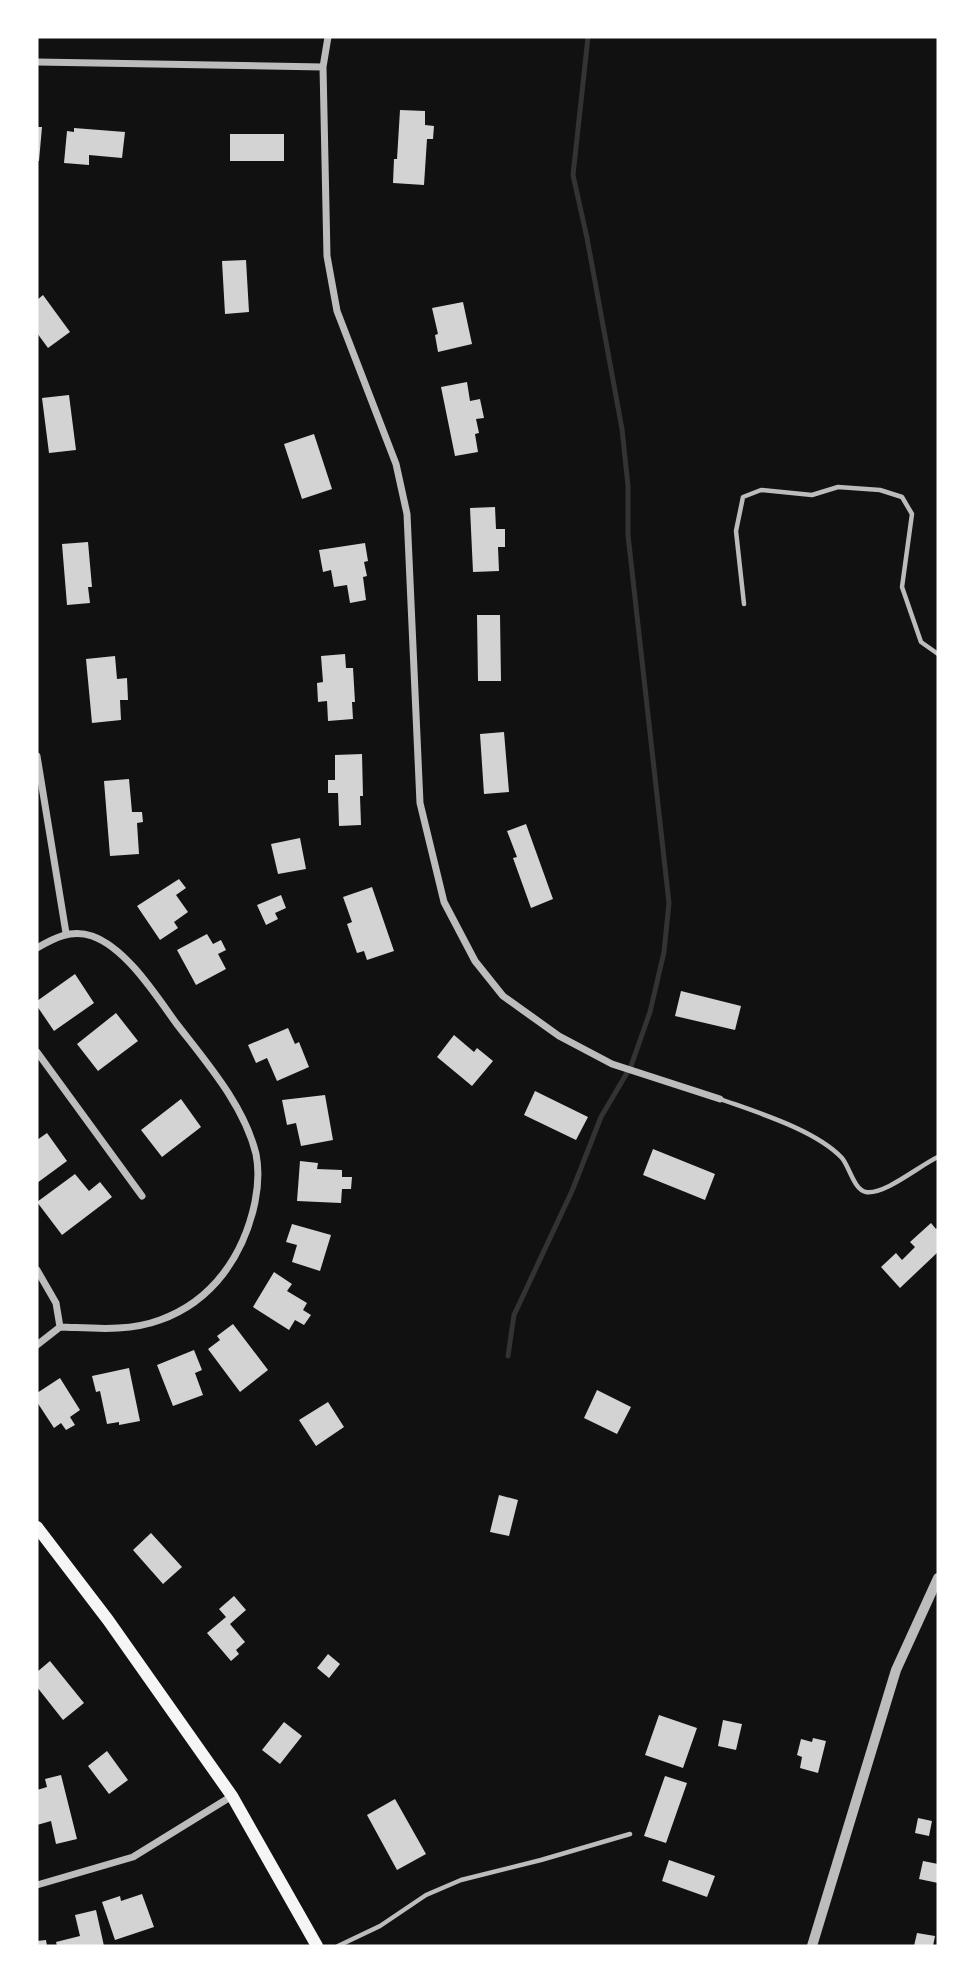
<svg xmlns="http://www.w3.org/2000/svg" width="975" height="1983" viewBox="0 0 975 1983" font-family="'PT Sans Narrow',sans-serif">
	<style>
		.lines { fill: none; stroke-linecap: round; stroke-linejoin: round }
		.stream { stroke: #333; stroke-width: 5 }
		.building { fill: #d3d3d3 }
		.service { stroke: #bcbcbc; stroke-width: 4.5 }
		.minor { stroke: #bcbcbc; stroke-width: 7 }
		.tertiary { stroke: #bcbcbc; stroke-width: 10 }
		.secondary { stroke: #f5f5f5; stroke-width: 12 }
	</style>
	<rect width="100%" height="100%" fill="#111"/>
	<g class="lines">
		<path class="stream" d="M 508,1356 L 514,1315 L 572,1191 L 601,1117 L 631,1066 L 650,1012 L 664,952 L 669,903 L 628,535 L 628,486 L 622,429 L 587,238 L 573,175 L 588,37"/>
	</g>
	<path class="building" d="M 400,110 L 425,111 L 425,125 L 434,126 L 433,139 L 427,139 L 424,185 L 393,183 L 394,159 L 397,159 Z
		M 37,127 L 42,127 L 39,161 L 37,161 Z
		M 74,128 L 125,132 L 122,158 L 89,155 L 89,165 L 64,163 L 67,131 L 74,132 Z
		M 230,134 L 284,134 L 284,161 L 230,161 Z
		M 246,260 L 249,312 L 225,314 L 222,261 Z
		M 43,295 L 70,332 L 48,348 L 37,333 L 37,300 Z
		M 463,302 L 472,344 L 438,352 L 435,335 L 438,334 L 432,308 Z
		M 467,382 L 470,401 L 480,399 L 484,418 L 476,419 L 479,433 L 475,434 L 478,452 L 455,456 L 441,387 Z
		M 69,395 L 76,450 L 49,453 L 42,398 Z
		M 314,434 L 332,489 L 302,499 L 284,444 Z
		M 495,507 L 496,529 L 505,529 L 505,547 L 498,547 L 499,571 L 473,572 L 470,508 Z
		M 88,542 L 92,587 L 88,587 L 90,603 L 67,605 L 62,544 Z
		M 365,543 L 368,561 L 364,562 L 367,576 L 363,577 L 366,600 L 350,603 L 347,585 L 334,587 L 331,570 L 323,572 L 319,550 Z
		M 477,615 L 500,615 L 501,681 L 478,681 Z
		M 345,654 L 346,668 L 353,668 L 355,702 L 352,702 L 353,719 L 328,721 L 327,701 L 318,702 L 317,683 L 323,682 L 321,656 Z
		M 115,656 L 117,679 L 127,678 L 128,700 L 120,700 L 121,720 L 92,723 L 86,659 Z
		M 504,732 L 509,792 L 484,794 L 480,734 Z
		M 362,754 L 363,796 L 360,796 L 361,825 L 339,826 L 338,793 L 328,793 L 328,780 L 335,780 L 335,755 Z
		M 129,779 L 132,812 L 142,812 L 143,822 L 137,823 L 139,854 L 110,856 L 104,781 Z
		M 526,824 L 553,899 L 531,908 L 513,858 L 517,857 L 507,831 Z
		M 300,838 L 306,869 L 278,874 L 271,844 Z
		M 179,879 L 186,888 L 176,895 L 188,912 L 174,922 L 178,928 L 160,940 L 137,906 Z
		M 372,887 L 394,951 L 367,960 L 364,951 L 357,953 L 347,924 L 352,922 L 343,897 Z
		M 281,895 L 286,908 L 275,913 L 278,919 L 266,925 L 257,905 Z
		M 207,934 L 213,944 L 221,940 L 226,950 L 218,954 L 226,969 L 196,985 L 177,950 Z
		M 75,974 L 94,1003 L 54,1031 L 37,1006 L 37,1001 Z
		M 681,991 L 741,1006 L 735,1030 L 675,1016 Z
		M 116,1013 L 138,1041 L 98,1071 L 77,1044 Z
		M 288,1028 L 295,1044 L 299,1042 L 309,1067 L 277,1081 L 267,1058 L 256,1063 L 248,1045 Z
		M 454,1035 L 474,1052 L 477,1048 L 493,1061 L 472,1086 L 437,1057 Z
		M 535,1091 L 588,1117 L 576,1140 L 524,1115 Z
		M 325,1095 L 333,1140 L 301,1146 L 296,1123 L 287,1125 L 282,1100 Z
		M 181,1099 L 201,1127 L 162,1157 L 141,1130 Z
		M 47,1133 L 67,1161 L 37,1183 L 37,1140 Z
		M 653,1149 L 715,1174 L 705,1200 L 643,1175 Z
		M 300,1161 L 318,1163 L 317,1169 L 342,1170 L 342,1177 L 352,1177 L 351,1189 L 342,1189 L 341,1203 L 297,1201 Z
		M 75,1174 L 89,1191 L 100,1182 L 112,1197 L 62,1235 L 37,1202 Z
		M 931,1223 L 936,1229 L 938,1227 L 938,1252 L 900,1288 L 881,1267 L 896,1253 L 902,1260 L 915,1247 L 910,1242 Z
		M 292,1224 L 331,1235 L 320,1271 L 292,1262 L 297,1245 L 286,1242 Z
		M 274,1272 L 292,1284 L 287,1291 L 307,1303 L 303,1310 L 311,1315 L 304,1325 L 295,1320 L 289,1330 L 253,1307 Z
		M 233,1324 L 268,1370 L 240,1392 L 208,1349 L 220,1340 L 217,1336 Z
		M 194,1350 L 202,1370 L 195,1373 L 203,1395 L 173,1406 L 157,1365 Z
		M 129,1368 L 140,1421 L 119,1425 L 119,1422 L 107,1424 L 100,1391 L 96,1392 L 92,1376 Z
		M 60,1378 L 80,1410 L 70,1417 L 75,1425 L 66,1430 L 61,1423 L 54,1428 L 37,1402 L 37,1393 Z
		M 597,1390 L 631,1407 L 617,1434 L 584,1418 Z
		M 328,1402 L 344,1427 L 316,1446 L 299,1420 Z
		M 499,1495 L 518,1500 L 509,1536 L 490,1532 Z
		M 151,1533 L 182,1567 L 163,1584 L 133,1550 Z
		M 234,1596 L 246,1610 L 230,1624 L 245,1642 L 236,1650 L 239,1654 L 231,1661 L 207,1633 L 226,1617 L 219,1609 Z
		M 328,1654 L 340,1664 L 329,1678 L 317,1668 Z
		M 50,1661 L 84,1703 L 63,1720 L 37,1687 L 37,1672 Z
		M 659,1715 L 697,1728 L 683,1768 L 645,1755 Z
		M 723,1720 L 742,1724 L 736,1750 L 718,1746 Z
		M 284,1722 L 302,1736 L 280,1764 L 262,1750 Z
		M 813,1738 L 826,1741 L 818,1773 L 800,1768 L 802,1757 L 797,1755 L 801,1739 L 812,1742 Z
		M 107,1751 L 128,1780 L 109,1794 L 88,1766 Z
		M 61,1775 L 77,1839 L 56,1844 L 51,1821 L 37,1825 L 37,1790 L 47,1787 L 45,1779 Z
		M 665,1776 L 687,1783 L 666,1843 L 644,1836 Z
		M 395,1799 L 426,1854 L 397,1870 L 367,1815 Z
		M 918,1818 L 932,1821 L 929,1836 L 915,1833 Z
		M 669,1860 L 715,1876 L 707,1897 L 662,1881 Z
		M 923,1861 L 938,1864 L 938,1883 L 919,1879 Z
		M 142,1894 L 154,1927 L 115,1940 L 102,1902 L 120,1896 L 121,1901 Z
		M 96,1910 L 104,1946 L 57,1946 L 56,1942 L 80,1936 L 75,1915 Z
		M 917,1933 L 935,1936 L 933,1946 L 914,1946 Z
		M 46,1940 L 47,1946 L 37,1946 L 37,1941 Z"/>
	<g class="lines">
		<path class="service" d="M 744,604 L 736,531 L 743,497 L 761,490 L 812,495 L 838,487 L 880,490 L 902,497 L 912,514 L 902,587 L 921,642 L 938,654
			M 720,1099 C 756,1112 816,1130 842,1158 C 849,1166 854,1190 866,1192 C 885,1195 920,1165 938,1157
			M 338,1946 L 380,1926 L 426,1895 L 461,1880 L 541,1860 L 630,1834"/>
		<path class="minor" d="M 328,37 L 323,67 L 327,256 L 337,311 L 396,464 L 407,514 L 420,803 L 444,902 L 475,961 L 503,996 L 559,1036 L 612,1064 L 720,1099
			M 37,62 L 323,67
			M 37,756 L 66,933
			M 37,948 C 54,938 71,929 92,936 C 126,948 155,994 176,1023 C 206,1062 244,1105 256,1154 C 259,1169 258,1187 255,1202 C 244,1255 213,1301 160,1320 C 128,1332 93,1328 60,1327 L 37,1345
			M 37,1052 L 142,1196
			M 37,1270 L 56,1303 L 60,1327
			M 37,1885 L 133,1857 L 232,1796"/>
		<path class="tertiary" d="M 812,1946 L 896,1670 L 938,1578"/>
		<path class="secondary" d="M 37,1527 L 108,1620 L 232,1796 L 317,1946"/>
	</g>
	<rect width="975" height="1983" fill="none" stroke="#ffffff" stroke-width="77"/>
</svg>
